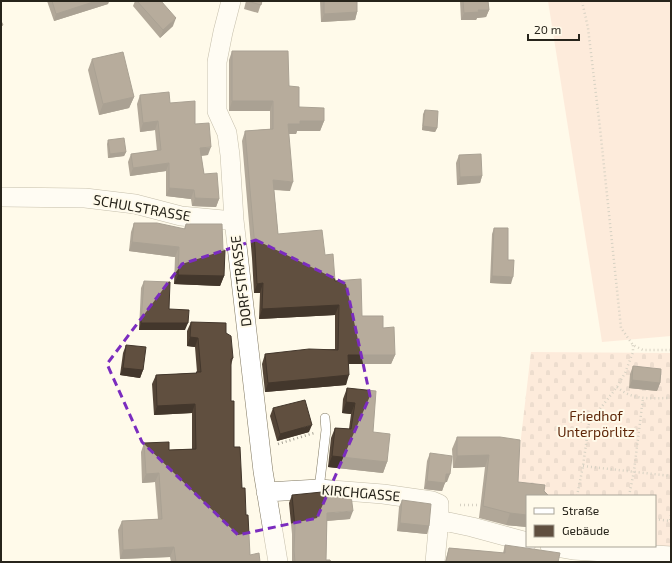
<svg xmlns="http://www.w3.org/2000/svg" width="672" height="563" viewBox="0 0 672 563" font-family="'Exo 2',sans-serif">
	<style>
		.cemetery { fill: url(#cemetery-stones) }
		.garden { fill: #fbd9cb }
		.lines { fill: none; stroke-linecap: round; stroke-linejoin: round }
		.service-casing { stroke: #807861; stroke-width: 10 }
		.minor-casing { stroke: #807861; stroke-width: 20 }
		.path { stroke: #a5a194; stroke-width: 2.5; stroke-dasharray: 1 3; stroke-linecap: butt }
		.service { stroke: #fff; stroke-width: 9 }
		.minor { stroke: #fff; stroke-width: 19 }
		.wall { fill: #534436 }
		.shaded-wall { fill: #43372c }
		.building { fill: #604f3f; stroke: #43372c }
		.marked { fill: none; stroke: #7b2cbf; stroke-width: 3; stroke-dasharray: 8 5; stroke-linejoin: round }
		.labels { text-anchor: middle; stroke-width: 4; stroke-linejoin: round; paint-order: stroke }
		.street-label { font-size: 14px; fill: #27241b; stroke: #fffaea }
		.park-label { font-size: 14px; fill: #5f2709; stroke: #fffaea }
	</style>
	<defs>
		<pattern id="cemetery-stones" width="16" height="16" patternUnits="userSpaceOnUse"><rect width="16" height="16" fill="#fbd9cb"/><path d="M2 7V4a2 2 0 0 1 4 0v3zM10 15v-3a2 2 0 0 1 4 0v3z" fill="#d7baae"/></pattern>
	</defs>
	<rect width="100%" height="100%" fill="#fffaea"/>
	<path class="cemetery" d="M 531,352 L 671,353 L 671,550 L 655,546 L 655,496 L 532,496 L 482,490 L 484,482 L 517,472 Z"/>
	<path class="garden" d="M 548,1 L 671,1 L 671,336 L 602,342 Z"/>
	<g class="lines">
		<g class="service-casing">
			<path id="service" d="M 319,489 L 326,430 L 325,418"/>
		</g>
		<g class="minor-casing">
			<path id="minor" d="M 231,1 L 223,32 L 217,62 L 217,111 L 227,133 L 230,155 L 234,220 L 263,471 L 278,562
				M 1,197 L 85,198 L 135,204 L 181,216 L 223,220 L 234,220
				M 266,492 L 319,489 L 383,494 L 432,501 L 439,504 L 439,520 L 472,527 L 527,542
				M 550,546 L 573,550 L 671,556
				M 435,562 L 439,520"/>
		</g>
		<path class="path" d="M 582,1 L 588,28 L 600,128 L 621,328 L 633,345 L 643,350 L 671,350
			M 617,387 C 633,401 651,398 671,398
			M 278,444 L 314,433
			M 583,466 L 671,476
			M 577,496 L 583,466 L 589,423 L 617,387 L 625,373 L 633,352 L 633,345
			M 629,496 L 634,471 L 643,398
			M 460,505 L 480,505
			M 655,519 L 670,521 L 671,515"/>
		<use href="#service" class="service"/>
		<use href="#minor" class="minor"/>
	</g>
	<path class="wall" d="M 47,1 L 109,1 L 108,4 L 54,21 Z
		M 135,1 L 161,1 L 173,26 L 160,38 L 133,6 Z
		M 246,1 L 262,1 L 258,13 L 244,9 Z
		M 320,1 L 357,1 L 357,12 L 355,20 L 321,22 Z
		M 460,1 L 488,1 L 489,10 L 486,17 L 477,18 L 476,20 L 461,20 Z
		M 232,51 L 289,86 L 299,107 L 324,121 L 320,131 L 297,131 L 296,134 L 289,134 L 290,191 L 274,190 L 278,234 L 325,255 L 335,281 L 362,316 L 383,328 L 395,355 L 391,364 L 349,364 L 346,385 L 265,392 L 262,364 L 265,354 L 335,349 L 335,315 L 259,319 L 260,293 L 254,293 L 252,258 L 242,141 L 245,131 L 270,129 L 270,111 L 229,111 L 229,60 Z
		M 92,59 L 134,97 L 129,108 L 99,115 L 88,70 Z
		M 140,95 L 170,103 L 195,124 L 208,155 L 201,156 L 204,174 L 219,199 L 216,207 L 192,206 L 191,199 L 166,196 L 166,171 L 130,176 L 128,162 L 131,154 L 157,151 L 155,130 L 140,132 L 137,104 Z
		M 425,110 L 437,128 L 435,132 L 422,130 L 423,114 Z
		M 108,140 L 126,152 L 124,156 L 108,158 L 107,144 Z
		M 459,155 L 482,176 L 480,183 L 457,185 L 456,163 Z
		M 134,223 L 184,229 L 186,224 L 224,276 L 220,286 L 174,284 L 175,257 L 129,251 L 131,232 Z
		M 494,228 L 508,260 L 511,284 L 490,283 L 492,234 Z
		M 144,281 L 185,330 L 139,330 L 141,288 Z
		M 191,322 L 226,333 L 233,358 L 231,365 L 231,401 L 234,447 L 242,488 L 246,515 L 250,555 L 260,562 L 171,562 L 170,557 L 120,559 L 118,530 L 122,521 L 158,519 L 155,482 L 142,483 L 141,452 L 144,443 L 169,450 L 192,449 L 192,413 L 154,415 L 152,384 L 156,375 L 196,373 L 196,372 L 197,372 L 195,347 L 187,346 L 187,331 Z
		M 126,345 L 143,370 L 140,378 L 120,375 L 123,353 Z
		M 633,366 L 660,383 L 657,391 L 629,388 L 630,374 Z
		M 347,388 L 373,432 L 387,462 L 383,473 L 328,467 L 331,438 L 335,428 L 349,429 L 351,414 L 342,413 L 343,399 Z
		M 273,408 L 309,432 L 277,441 L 270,416 Z
		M 457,437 L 500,437 L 518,482 L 544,491 L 527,496 L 527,527 L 506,525 L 479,518 L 485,467 L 453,468 L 452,449 Z
		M 430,453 L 447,482 L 445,482 L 442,491 L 424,489 L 427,461 Z
		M 292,495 L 350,519 L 327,521 L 326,560 L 331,562 L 292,562 L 292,534 L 289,503 Z
		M 402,500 L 429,526 L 427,534 L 397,531 L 399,507 Z
		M 505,545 L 558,562 L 445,562 L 449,548 L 503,553 Z"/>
	<path class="shaded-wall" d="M 96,1 L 109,1 L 108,4 L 54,21 L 56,14 Z
		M 478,10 L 489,10 L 486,17 L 477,18 L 476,20 L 461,20 L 464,13 Z
		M 357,12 L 355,20 L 321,22 L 324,14 Z
		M 176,18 L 173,26 L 160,38 L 163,30 Z
		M 134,97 L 129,108 L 99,115 L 103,104 Z
		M 232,101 L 273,101 L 270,111 L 229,111 Z
		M 158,121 L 155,130 L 140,132 L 143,123 Z
		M 300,121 L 324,121 L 320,131 L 297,131 L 296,134 L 284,134 L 288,124 Z
		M 423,126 L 437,128 L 435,132 L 422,130 Z
		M 211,147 L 208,155 L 197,156 L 200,148 Z
		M 126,152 L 124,156 L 108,158 L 110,154 Z
		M 169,163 L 166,171 L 130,176 L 133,168 Z
		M 482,176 L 480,183 L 457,185 L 460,177 Z
		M 273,180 L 293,182 L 290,191 L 270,189 Z
		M 169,188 L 194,190 L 191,199 L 166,196 Z
		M 195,198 L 219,199 L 216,207 L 192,206 Z
		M 132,242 L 179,247 L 175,257 L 129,251 Z
		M 178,275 L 224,276 L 220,286 L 174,284 Z
		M 492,276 L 513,277 L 511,284 L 490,283 Z
		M 263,283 L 260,293 L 254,293 L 257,284 Z
		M 339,305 L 335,315 L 259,319 L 262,309 Z
		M 141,323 L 188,323 L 185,330 L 139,330 Z
		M 190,337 L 198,338 L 195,347 L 187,346 Z
		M 348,355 L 395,355 L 391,364 L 345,364 Z
		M 123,368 L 143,370 L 140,378 L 120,375 Z
		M 349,375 L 346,385 L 265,392 L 268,383 Z
		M 632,380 L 660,383 L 657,391 L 629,388 Z
		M 346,402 L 355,403 L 351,414 L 342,413 Z
		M 195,404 L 192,413 L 154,415 L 157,406 Z
		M 312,425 L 309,432 L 277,441 L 280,434 Z
		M 489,455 L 485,467 L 453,468 L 457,456 Z
		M 332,456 L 387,462 L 383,473 L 328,467 Z
		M 159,473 L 155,482 L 142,483 L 146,474 Z
		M 446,474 L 450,474 L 447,482 L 443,482 Z
		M 427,481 L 445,483 L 442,491 L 424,489 Z
		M 353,511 L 350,519 L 324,521 L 327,513 Z
		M 510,513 L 527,515 L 527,527 L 506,525 Z
		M 400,523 L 429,526 L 427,534 L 397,531 Z
		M 174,547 L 170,557 L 120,559 L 123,550 Z"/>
	<path class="building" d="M 52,1 L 96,1 L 56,14 Z
		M 137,1 L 161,1 L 176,18 L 163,30 Z
		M 247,1 L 262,1 L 261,5 Z
		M 324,1 L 357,1 L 357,12 L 324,14 Z
		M 463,1 L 488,1 L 489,10 L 478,10 L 479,12 L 464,13 Z
		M 1,21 L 3,25 L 1,26 Z
		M 232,51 L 288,51 L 289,86 L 299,87 L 299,107 L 324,108 L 324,121 L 300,121 L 300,124 L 288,124 L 293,182 L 273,180 L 278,234 L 322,230 L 325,255 L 333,254 L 335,281 L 361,279 L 362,316 L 383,316 L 383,328 L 394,327 L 395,355 L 348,355 L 349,375 L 268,383 L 265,354 L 309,349 L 338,350 L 339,305 L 262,309 L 263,283 L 257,284 L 255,248 L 245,131 L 273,129 L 273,101 L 232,101 Z
		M 123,52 L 134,97 L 103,104 L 92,59 Z
		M 169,92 L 170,103 L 195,101 L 195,124 L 209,123 L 211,147 L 200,148 L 204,174 L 217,173 L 219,199 L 195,198 L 194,190 L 169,188 L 169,163 L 133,168 L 131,154 L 161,150 L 158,121 L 143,123 L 140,95 Z
		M 425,110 L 438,111 L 437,128 L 423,126 Z
		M 124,138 L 126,152 L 110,154 L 108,140 Z
		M 481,154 L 482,176 L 460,177 L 459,155 Z
		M 134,223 L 157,223 L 185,229 L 186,224 L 222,224 L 223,250 L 225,250 L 224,276 L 178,275 L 179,247 L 132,242 Z
		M 494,228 L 508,228 L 508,260 L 514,260 L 513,277 L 492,276 Z
		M 144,281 L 170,282 L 169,309 L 189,310 L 188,323 L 141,323 Z
		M 191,322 L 226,323 L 226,333 L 231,336 L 233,358 L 231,359 L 231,401 L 234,401 L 234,447 L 240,447 L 242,488 L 245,488 L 246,515 L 248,515 L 250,555 L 259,553 L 260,562 L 176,562 L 174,547 L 123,550 L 122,521 L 162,519 L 159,473 L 146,474 L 144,443 L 169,442 L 169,450 L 196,449 L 195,404 L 157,406 L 156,375 L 197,373 L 196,372 L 201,372 L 198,338 L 190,337 Z
		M 126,345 L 146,347 L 143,370 L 123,368 Z
		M 633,366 L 661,369 L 660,383 L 632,380 Z
		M 347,388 L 376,391 L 373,432 L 390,434 L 387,462 L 332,456 L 335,428 L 351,429 L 355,403 L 346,402 Z
		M 305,400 L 312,425 L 280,434 L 273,408 Z
		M 457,437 L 500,437 L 520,440 L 518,482 L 545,485 L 544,491 L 549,496 L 527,496 L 527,515 L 510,513 L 483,506 L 489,455 L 457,456 Z
		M 430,453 L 452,456 L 450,474 L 446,474 L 445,483 L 427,481 Z
		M 322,492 L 351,495 L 353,511 L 327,513 L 326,560 L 330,560 L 331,562 L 295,562 L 294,550 L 295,527 L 292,495 Z
		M 402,500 L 431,504 L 429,526 L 400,523 Z
		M 505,545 L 560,553 L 558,562 L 446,562 L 449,548 L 505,553 Z"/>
	<path d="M0 0H672V563H0ZM 256,240 L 346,284 L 370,396 L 317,518 L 238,535 L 142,442 L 107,364 L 182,264 Z" fill="#fffaea" fill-opacity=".55" fill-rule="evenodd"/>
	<path class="marked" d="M 256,240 L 346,284 L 370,396 L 317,518 L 238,535 L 142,442 L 107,364 L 182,264 Z"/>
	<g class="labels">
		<g class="street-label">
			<text transform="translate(142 208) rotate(10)" y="5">SCHULSTRASSE</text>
			<text transform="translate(241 281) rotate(-97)" y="5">DORFSTRASSE</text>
			<text transform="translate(361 493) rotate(5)" y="5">KIRCHGASSE</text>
		</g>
		<g class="park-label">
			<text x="596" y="421">Friedhof<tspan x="596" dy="16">Unterpörlitz</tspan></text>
		</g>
	</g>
	<rect width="672" height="563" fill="none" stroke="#27241b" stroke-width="4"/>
	<rect x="526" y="495" width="130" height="52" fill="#fffaea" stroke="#a9a497"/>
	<rect x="534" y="508" width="20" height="6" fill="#ffffff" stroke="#a9a497"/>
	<text x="562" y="515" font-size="12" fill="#27241b">Straße</text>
	<rect x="534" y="525" width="20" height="12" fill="#604f3f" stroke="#a9a497"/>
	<text x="562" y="535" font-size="12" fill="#27241b">Gebäude</text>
	<path d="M528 34v6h51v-6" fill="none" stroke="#27241b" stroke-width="2"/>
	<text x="534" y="34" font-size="12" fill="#27241b" stroke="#fffaea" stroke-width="3" paint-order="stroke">20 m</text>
</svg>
